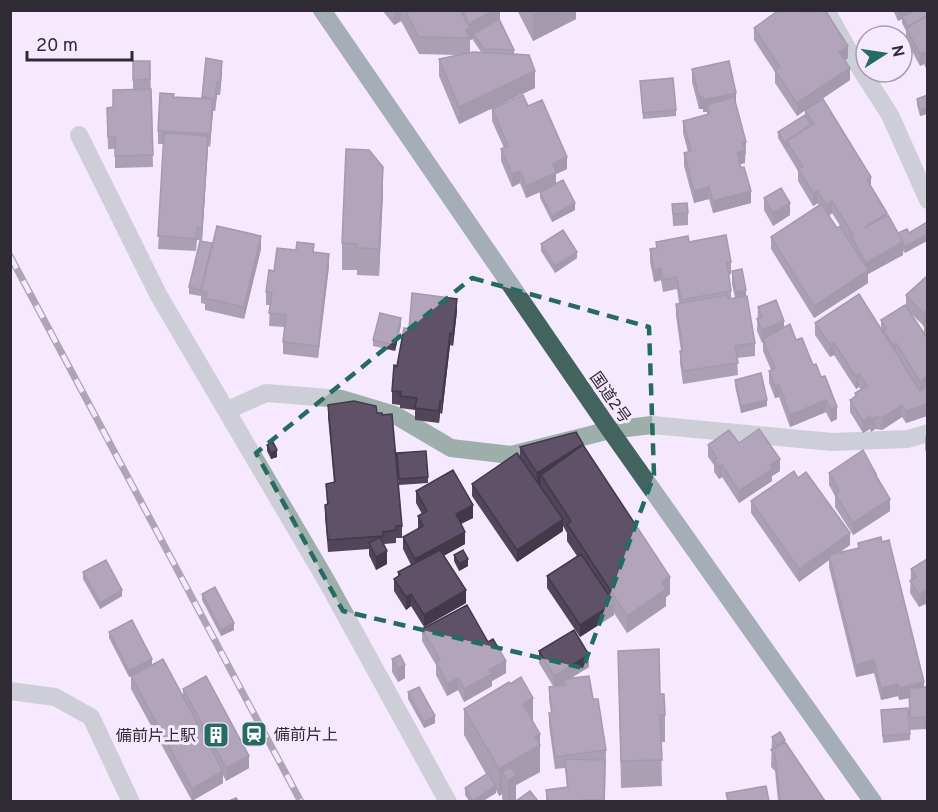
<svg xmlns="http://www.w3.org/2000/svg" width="938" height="812" viewBox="0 0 938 812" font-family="Overpass,'Noto Sans JP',sans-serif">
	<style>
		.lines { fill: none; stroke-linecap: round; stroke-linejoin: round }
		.minor { stroke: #9eaeaa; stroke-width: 18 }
		.highway { stroke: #43645e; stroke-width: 18 }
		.rail-casing { stroke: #58515d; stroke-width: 7 }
		.rail { stroke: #f5e9ff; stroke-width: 4.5; stroke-dasharray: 14; stroke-linecap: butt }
		.wall { fill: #514659; fill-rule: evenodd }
		.shaded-wall { fill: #423949 }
		.building { fill: #5e5168; stroke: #423949; stroke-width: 1.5 }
		.marked { fill: none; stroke: #256b60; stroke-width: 4.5; stroke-dasharray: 12 8; stroke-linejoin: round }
		.labels { text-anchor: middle; stroke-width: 6; stroke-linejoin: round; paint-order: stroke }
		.street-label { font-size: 16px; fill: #302a34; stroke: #f5e9ff }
		.poi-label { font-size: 16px; fill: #302a34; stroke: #f5e9ff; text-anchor: start }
	</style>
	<rect width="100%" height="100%" fill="#f5e9ff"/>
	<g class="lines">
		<path class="minor" d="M 826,10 L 847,48 L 890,115 L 928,200
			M 79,135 L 159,296 L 326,580 L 448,802
			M 228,410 L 266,393 L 342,399 L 395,415 L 451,448 L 511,455 L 610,430 L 652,425 L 832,442 L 908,439 L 928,433
			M 10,691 L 55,697 L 91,717 L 131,802"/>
		<path class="highway" d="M 322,10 L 610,430 L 873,802"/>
		<g class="rail-casing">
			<path id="rail" d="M 10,256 L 301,802"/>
		</g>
		<use href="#rail" class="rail"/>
	</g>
	<path class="wall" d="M 382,10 L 500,10 L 500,20 L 514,50 L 514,54 L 535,88 L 459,124 L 439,76 L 439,59 L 457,55 L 419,54 L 401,21 L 394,25 ZM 473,39 L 473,40 L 481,52 L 470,52 L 470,40 Z
		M 517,10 L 576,10 L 576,19 L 533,41 Z
		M 893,10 L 927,10 L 927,71 L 924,64 L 920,66 L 906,40 L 906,31 L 902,23 L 902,19 L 898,21 Z
		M 754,28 L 848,58 L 845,60 L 850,80 L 814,104 L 871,187 L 898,233 L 907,229 L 905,253 L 903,251 L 903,255 L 868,274 L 868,283 L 814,318 L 771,249 L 771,237 L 819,206 L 818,203 L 813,206 L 798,181 L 798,171 L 778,138 L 778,132 L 805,115 L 805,110 L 797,116 L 775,83 L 775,72 L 754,40 ZM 832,213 L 851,243 L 837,228 L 829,216 Z
		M 206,58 L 222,73 L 220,95 L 217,95 L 215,111 L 213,111 L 210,147 L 208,146 L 202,241 L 197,240 L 196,251 L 158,249 L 164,144 L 158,144 L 158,131 L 202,99 Z
		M 133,61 L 150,61 L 153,167 L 115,168 L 115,149 L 108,149 L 107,108 L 113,107 L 133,89 Z
		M 692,69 L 736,105 L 746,154 L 745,154 L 745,163 L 740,164 L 751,203 L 713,213 L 709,199 L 694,203 L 684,166 L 684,153 L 688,152 L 683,133 L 683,121 L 707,115 L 707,112 L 703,112 L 703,109 L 699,109 L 692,82 Z
		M 640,81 L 676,110 L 676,116 L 643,119 Z
		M 927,95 L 927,114 L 920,116 L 917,105 L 917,99 Z
		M 528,106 L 567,169 L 556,174 L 556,183 L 575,210 L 552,222 L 540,198 L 540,192 L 526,198 L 520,183 L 512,187 L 501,161 L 501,149 L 504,148 L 492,121 L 492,109 Z
		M 383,193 L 379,276 L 357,275 L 357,270 L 342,270 L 342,243 Z
		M 764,198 L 790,215 L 773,226 L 764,210 Z
		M 672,204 L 688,213 L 688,225 L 673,226 Z
		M 656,242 L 689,242 L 731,262 L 731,274 L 729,275 L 731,291 L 731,298 L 735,298 L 732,284 L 732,271 L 746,296 L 755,343 L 755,356 L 737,358 L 738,375 L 683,384 L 680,363 L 680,351 L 681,351 L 676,316 L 676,304 L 679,303 L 677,289 L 663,292 L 661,280 L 654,282 L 650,262 L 650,249 L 656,248 Z
		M 212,243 L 261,249 L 244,319 L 205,310 L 205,304 L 201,303 L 201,296 L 189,294 L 189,287 Z
		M 541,244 L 577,258 L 555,273 L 541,251 Z
		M 314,252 L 329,266 L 318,358 L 283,354 L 283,342 L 285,327 L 269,326 L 270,305 L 266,305 L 266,292 L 274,271 Z
		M 927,276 L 927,416 L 906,423 L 902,417 L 882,430 L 875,429 L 871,432 L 870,429 L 863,433 L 850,412 L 850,400 L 855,396 L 855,393 L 861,390 L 859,387 L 856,389 L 834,355 L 830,357 L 815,335 L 815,323 L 881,329 L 881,320 L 906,306 L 906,295 ZM 909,312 L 924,326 L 924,332 Z
		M 758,307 L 784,327 L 796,340 L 813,365 L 837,419 L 831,422 L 826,412 L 790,427 L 779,397 L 775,398 L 769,383 L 769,371 L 771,370 L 763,351 L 763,342 L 762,343 L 757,331 Z
		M 457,311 L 453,346 L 450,345 L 442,414 L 440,413 L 439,423 L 415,420 L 415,410 L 400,408 L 400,405 L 392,404 L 392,391 L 397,366 L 409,329 Z
		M 401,325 L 395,351 L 373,346 L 373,340 Z
		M 735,380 L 767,406 L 741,413 L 735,386 Z
		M 328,405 L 377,413 L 402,526 L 402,538 L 396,538 L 396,543 L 384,544 L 387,564 L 376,570 L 369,555 L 369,549 L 328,552 L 325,517 L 325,505 L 327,504 L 326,484 L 334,483 L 328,417 Z
		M 927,431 L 927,455 L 925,449 L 925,437 L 927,436 Z
		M 739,443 L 780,471 L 772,476 L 772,481 L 739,503 L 722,477 L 719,479 L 714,472 L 714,465 L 708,457 L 708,445 Z
		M 267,445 L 277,457 L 271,459 L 267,451 Z
		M 583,446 L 670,594 L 666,597 L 666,606 L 627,633 L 614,613 L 614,615 L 580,637 L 547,588 L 547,576 L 577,556 L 567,541 L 567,533 L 563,526 L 563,531 L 517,562 L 472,496 L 472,484 L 520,456 L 520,447 Z
		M 397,453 L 428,477 L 428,483 L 399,485 Z
		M 927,464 L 927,480 L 926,477 L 926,465 Z
		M 829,473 L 876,477 L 890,511 L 853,535 L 835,507 L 835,496 L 829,485 Z
		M 416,491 L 473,518 L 461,524 L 465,544 L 443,556 L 466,603 L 424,627 L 411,606 L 406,610 L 394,591 L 394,579 L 398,576 L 398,572 L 411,565 L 403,549 L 403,537 L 418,529 L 418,516 L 422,514 L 416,503 Z
		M 751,501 L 850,545 L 840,552 L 858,548 L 858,543 L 924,687 L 927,687 L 927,738 L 926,738 L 926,729 L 910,730 L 909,698 L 899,700 L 898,696 L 881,700 L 874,673 L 856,677 L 829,567 L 829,560 L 799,582 L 751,513 Z
		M 454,555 L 468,566 L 459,571 L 454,561 Z
		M 927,559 L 927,607 L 925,604 L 919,607 L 910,593 L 911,569 Z
		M 83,572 L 122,596 L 100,609 L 83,579 Z
		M 202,594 L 234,630 L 221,636 L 202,600 Z
		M 422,629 L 506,673 L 492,681 L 492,686 L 464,702 L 458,690 L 447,696 L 436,675 L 436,665 L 422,641 Z
		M 109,632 L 152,665 L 183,695 L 183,689 L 249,768 L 226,781 L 223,775 L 223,783 L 192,801 L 131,689 L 131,676 L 136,674 L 129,677 L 109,638 Z
		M 539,651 L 589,667 L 571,678 L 593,699 L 606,750 L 605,801 L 546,801 L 546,790 L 567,788 L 565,768 L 555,769 L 549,725 L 549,713 L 551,713 L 549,699 L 549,687 L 553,686 L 539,663 Z
		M 618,651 L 660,694 L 665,715 L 665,742 L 661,742 L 662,786 L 621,788 Z
		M 392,659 L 405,678 L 398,682 L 392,672 Z
		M 408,692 L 435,723 L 424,728 L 408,699 Z
		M 464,709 L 533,722 L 540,734 L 540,772 L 516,785 L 516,801 L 538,801 L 504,801 L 502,799 L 502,794 L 499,796 L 496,790 L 496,793 L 483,801 L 469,801 L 465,795 L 465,788 L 486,774 L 464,735 Z
		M 881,710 L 910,734 L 910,740 L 883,743 Z
		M 772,737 L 785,742 L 825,801 L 778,801 L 775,771 L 771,767 Z"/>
	<path class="shaded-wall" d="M 394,10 L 401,10 L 401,21 L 394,25 Z
		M 494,10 L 500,10 L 500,25 L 473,34 L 473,39 L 470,40 L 470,38 L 466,30 L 469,28 L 469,24 Z
		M 541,10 L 576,10 L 576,19 L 533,41 L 533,15 Z
		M 898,10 L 918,10 L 898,21 Z
		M 848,46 L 848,58 L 839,64 L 839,52 Z
		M 924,52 L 924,64 L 920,66 L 920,54 Z
		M 222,61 L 222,73 L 220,95 L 220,83 Z
		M 850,68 L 850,80 L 797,116 L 797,103 Z
		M 535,71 L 535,88 L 459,124 L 459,107 Z
		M 217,82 L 217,95 L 215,111 L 215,99 Z
		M 736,93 L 736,105 L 707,105 L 707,112 L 703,112 L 703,100 Z
		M 703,96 L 703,109 L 699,109 L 699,97 Z
		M 213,99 L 213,112 L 210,147 L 210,134 Z
		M 927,108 L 927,114 L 920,116 L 920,110 Z
		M 208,136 L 208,149 L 202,241 L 202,228 Z
		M 746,142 L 745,163 L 737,165 L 737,153 L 743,143 Z
		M 567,157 L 567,169 L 556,174 L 556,185 L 526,198 L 526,186 L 553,164 Z
		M 383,167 L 383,193 L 379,276 L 379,249 Z
		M 520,171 L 520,183 L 512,187 L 512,174 Z
		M 871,177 L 871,190 L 867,180 Z
		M 709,187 L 709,199 L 694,203 L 694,191 Z
		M 751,191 L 751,203 L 713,213 L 713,201 Z
		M 818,191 L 818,203 L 813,206 L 813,193 Z
		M 832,201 L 832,213 L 826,217 L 826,205 Z
		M 575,203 L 575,210 L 552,222 L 552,216 Z
		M 790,203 L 790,215 L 773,226 L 773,213 Z
		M 887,213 L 887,225 L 864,228 Z
		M 927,234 L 927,241 L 905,253 L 905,247 Z
		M 261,236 L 261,249 L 244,319 L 244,307 Z
		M 903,242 L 903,255 L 868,274 L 868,283 L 814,318 L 814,306 L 866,272 L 866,263 Z
		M 577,252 L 577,258 L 555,273 L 555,266 Z
		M 329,254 L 329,266 L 318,358 L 318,346 Z
		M 661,268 L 661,280 L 654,282 L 654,270 Z
		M 746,290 L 746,302 L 736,304 L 736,292 Z
		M 457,299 L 457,311 L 453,346 L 453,334 Z
		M 927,310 L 927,323 L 923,327 L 923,314 Z
		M 401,318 L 401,325 L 395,351 L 395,345 Z
		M 784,321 L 784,333 L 763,339 L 763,342 L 762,343 L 762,330 Z
		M 450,333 L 450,345 L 442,414 L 442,401 Z
		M 834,343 L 834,355 L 830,357 L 830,345 Z
		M 896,343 L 896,355 L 893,357 L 893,345 Z
		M 859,374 L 859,387 L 856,389 L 856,377 Z
		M 927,376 L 927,389 L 920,394 L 920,382 Z
		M 779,385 L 779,397 L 775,398 L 775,386 Z
		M 767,400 L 767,406 L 741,413 L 741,406 Z
		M 826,400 L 826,412 L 790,427 L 790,415 Z
		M 440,401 L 440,413 L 439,423 L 439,411 Z
		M 927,404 L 927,416 L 906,423 L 906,411 Z
		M 902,405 L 902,417 L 882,430 L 882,418 Z
		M 837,407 L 837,419 L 831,422 L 831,410 Z
		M 870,416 L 870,429 L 863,433 L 863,421 Z
		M 875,417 L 875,429 L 871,432 L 871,420 Z
		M 583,444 L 583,461 L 541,475 L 541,488 L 537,490 L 537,473 Z
		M 277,450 L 277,457 L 271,459 L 271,453 Z
		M 780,459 L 780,471 L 772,476 L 772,481 L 739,503 L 739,491 L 770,465 Z
		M 722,465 L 722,477 L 719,479 L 719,467 Z
		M 890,499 L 890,511 L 853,535 L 853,523 Z
		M 473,505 L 473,518 L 456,526 L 456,514 Z
		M 563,519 L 563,531 L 517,562 L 517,550 Z
		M 465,532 L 465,544 L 415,572 L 415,559 Z
		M 850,533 L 850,545 L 830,559 L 829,555 L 829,560 L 799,582 L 799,569 Z
		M 387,551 L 387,564 L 376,570 L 376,557 Z
		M 468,559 L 468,566 L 459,571 L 459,564 Z
		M 670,577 L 670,594 L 666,597 L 666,606 L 627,633 L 627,616 L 662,582 Z
		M 122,590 L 122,596 L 100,609 L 100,603 Z
		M 466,590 L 466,603 L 424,627 L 424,615 Z
		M 925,591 L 925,604 L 919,607 L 919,595 Z
		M 411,594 L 411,606 L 406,610 L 406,597 Z
		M 614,603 L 614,615 L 580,637 L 580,625 Z
		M 234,623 L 234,630 L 221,636 L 221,630 Z
		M 589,655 L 589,667 L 564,682 L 564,679 L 564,682 L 554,688 L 554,676 Z
		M 152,659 L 152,665 L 129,677 L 129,671 Z
		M 874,660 L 874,673 L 856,677 L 856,665 Z
		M 506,661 L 506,673 L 492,681 L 492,686 L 464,702 L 464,689 L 489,670 Z
		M 405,665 L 405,678 L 398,682 L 398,669 Z
		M 458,678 L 458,690 L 447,696 L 447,684 Z
		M 924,682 L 924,694 L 909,688 L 909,698 L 899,700 L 899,688 Z
		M 898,684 L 898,696 L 881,700 L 881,688 Z
		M 533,698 L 533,724 L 523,704 Z
		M 435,716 L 435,723 L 424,728 L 424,722 Z
		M 540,734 L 540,772 L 516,785 L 516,801 L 508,801 L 508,781 L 502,772 L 502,794 L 499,796 L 499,769 L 535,736 Z
		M 249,756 L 249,768 L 226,781 L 226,768 Z
		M 223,771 L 223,783 L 192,801 L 192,789 Z
		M 496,786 L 496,793 L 483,801 L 473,801 Z"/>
	<path class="building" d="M 405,10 L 460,10 L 470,28 L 466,30 L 470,38 L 419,37 Z
		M 462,10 L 494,10 L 469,24 Z
		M 531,10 L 541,10 L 533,15 Z
		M 779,10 L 784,10 L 784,11 L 786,10 L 804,10 L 805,12 L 807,10 L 812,10 L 814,12 L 816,10 L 825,10 L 848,46 L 839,52 L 850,68 L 797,103 L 775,71 L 780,67 L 754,28 Z
		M 915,10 L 927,10 L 927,16 L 908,27 L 902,17 Z
		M 927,16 L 927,58 L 924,52 L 920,54 L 906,27 Z
		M 499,19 L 514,50 L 484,49 L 473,34 Z
		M 473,52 L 529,55 L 535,71 L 459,107 L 439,59 Z
		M 206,58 L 222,61 L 220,83 L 217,82 L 215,99 L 202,97 Z
		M 133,61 L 150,61 L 150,79 L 133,80 Z
		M 729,61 L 736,93 L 703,100 L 703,96 L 699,97 L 692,69 Z
		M 673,78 L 676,110 L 643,113 L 640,81 Z
		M 151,89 L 153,155 L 115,156 L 115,137 L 108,137 L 107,108 L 113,107 L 113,90 Z
		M 160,93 L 174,94 L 173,97 L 213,99 L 210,134 L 158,131 Z
		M 523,95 L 528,106 L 542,100 L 567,157 L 553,164 L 556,173 L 526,186 L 520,171 L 512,174 L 501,149 L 508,146 L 492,109 Z
		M 927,95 L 927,108 L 920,110 L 917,99 Z
		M 734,97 L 746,142 L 743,143 L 745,150 L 737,153 L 741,168 L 744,167 L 751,191 L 713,201 L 709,187 L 694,191 L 684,153 L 691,151 L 683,121 L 709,114 L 707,105 Z
		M 823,99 L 871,177 L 867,180 L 887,213 L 864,228 L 888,215 L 903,242 L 866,263 L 851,236 L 853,235 L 832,201 L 826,205 L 818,191 L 813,193 L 798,169 L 803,167 L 786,141 L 814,124 L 805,110 Z
		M 805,115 L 811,125 L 786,141 L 786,146 L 778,132 Z
		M 164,133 L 208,136 L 202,228 L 197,228 L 196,239 L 158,236 Z
		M 346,149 L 369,150 L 383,167 L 379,249 L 357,248 L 357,244 L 342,243 Z
		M 563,180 L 575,203 L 552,216 L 540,192 Z
		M 781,188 L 790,203 L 773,213 L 764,198 Z
		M 687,203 L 688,213 L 673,214 L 672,204 Z
		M 821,204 L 837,228 L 840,226 L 868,270 L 814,306 L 771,237 Z
		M 927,222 L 927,234 L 905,247 L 898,233 L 907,229 L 909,233 Z
		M 217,226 L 261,236 L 244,307 L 205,298 L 207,292 L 201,291 Z
		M 563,230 L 577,252 L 555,266 L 541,244 Z
		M 726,235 L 731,262 L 727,263 L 731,291 L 681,300 L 677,277 L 663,280 L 661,268 L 654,270 L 650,249 L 657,248 L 656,242 L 688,236 L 689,242 Z
		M 200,241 L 212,243 L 201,290 L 189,287 Z
		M 297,242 L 314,244 L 313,252 L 329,254 L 318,346 L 283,342 L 286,315 L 269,313 L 272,293 L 266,292 L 269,270 L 274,271 L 277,248 L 296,250 Z
		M 742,269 L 746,290 L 736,292 L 732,271 Z
		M 927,276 L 927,310 L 923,314 L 906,295 Z
		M 412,293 L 457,299 L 453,334 L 450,333 L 442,401 L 440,401 L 439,411 L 415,408 L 417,398 L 400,396 L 401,392 L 392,391 L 394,365 L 397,366 L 404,328 L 409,329 Z
		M 859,294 L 920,391 L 927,385 L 927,404 L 906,411 L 902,405 L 882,418 L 875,417 L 871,420 L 870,416 L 863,421 L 850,400 L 856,396 L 855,393 L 867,386 L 859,374 L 856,377 L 834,343 L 830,345 L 815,323 Z
		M 727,295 L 728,299 L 747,296 L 755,343 L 735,346 L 738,363 L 683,371 L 680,351 L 683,351 L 676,304 Z
		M 776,300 L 784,321 L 762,330 L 757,319 L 762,317 L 758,307 Z
		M 905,305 L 927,338 L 927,376 L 920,382 L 896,343 L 893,345 L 883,330 L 886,328 L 881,320 Z
		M 380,313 L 401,318 L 395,345 L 373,340 Z
		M 927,321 L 927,329 L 924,325 Z
		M 790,324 L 796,340 L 802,338 L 813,365 L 816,364 L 821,377 L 825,376 L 837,407 L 831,410 L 826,400 L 790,415 L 779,385 L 775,386 L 769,371 L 775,368 L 763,339 Z
		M 761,373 L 767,400 L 741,406 L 735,380 Z
		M 354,401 L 376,406 L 377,413 L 382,413 L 382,415 L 392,414 L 402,526 L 396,526 L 396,530 L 383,532 L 383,536 L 328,540 L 325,505 L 328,504 L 326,484 L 335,482 L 328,405 Z
		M 759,429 L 780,459 L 770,465 L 772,469 L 739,491 L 722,465 L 719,467 L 714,460 L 717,458 L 708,445 L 729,430 L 739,443 Z
		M 576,432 L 583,444 L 537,473 L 520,447 Z
		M 273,442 L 277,450 L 271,453 L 267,445 Z
		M 583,445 L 670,577 L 662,582 L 666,589 L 627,616 L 567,524 L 571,521 L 541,475 Z
		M 863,450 L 876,474 L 875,474 L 890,499 L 853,523 L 835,494 L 839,491 L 829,473 Z
		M 426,451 L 428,477 L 399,479 L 397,453 Z
		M 517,453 L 563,519 L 517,550 L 472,484 Z
		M 453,470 L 473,505 L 456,514 L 465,532 L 415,559 L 403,537 L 423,526 L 418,516 L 427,511 L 416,491 Z
		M 794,471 L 798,478 L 806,472 L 850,533 L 799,569 L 751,501 Z
		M 380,537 L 387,551 L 376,557 L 369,543 Z
		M 881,537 L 882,542 L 889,540 L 924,682 L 899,688 L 898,684 L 881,688 L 874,660 L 856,665 L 829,555 L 859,548 L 858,543 Z
		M 440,550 L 466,590 L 424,615 L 411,594 L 406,597 L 394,579 L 400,575 L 398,572 Z
		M 463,550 L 468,559 L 459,564 L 454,555 Z
		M 581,554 L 614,603 L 580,625 L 547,576 Z
		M 927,559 L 927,595 L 925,591 L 919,595 L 910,581 L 916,577 L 911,569 Z
		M 106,560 L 122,590 L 100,603 L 83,572 Z
		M 215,587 L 234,623 L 221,630 L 202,594 Z
		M 467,605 L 488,642 L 493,639 L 506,661 L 489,670 L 492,674 L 464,689 L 458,678 L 447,684 L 436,662 L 440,660 L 422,629 Z
		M 132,620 L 152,659 L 129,671 L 109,632 Z
		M 574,630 L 589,655 L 554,676 L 539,651 Z
		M 659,649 L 660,694 L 664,694 L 665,715 L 660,715 L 662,760 L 621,761 L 618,651 Z
		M 400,655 L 405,665 L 398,669 L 392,659 Z
		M 163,659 L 223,771 L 192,789 L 131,676 Z
		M 206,676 L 249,756 L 226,768 L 183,689 Z
		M 589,676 L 593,699 L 598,699 L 606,750 L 555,757 L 549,713 L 552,713 L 549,687 L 565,685 L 564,679 Z
		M 521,677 L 533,698 L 523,704 L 540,734 L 535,736 L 540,745 L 499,769 L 464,709 L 509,682 L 510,684 Z
		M 419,687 L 435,716 L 424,722 L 408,692 Z
		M 927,687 L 927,726 L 926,726 L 926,717 L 910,718 L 909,688 Z
		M 908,708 L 910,734 L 883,736 L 881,710 Z
		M 780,732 L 785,740 L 777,745 L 772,737 Z
		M 785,742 L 825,801 L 780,801 L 775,754 L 771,750 Z
		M 565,759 L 605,760 L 604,800 L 582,800 L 582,801 L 548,801 L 546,790 L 568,787 Z
		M 510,767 L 516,775 L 508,781 L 502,772 Z
		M 488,773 L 496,786 L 473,801 L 465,788 Z
		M 766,786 L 769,801 L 728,801 L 726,793 Z
		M 530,791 L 538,801 L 516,801 Z
		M 236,798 L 238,801 L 229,801 Z"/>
	<path d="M0 0H938V812H0ZM 472,278 L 649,327 L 654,475 L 583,668 L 343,611 L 256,453 Z" fill="#f5e9ff" fill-opacity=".55" fill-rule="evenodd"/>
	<path class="marked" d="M 472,278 L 649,327 L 654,475 L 583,668 L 343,611 L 256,453 Z"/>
	<defs>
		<g id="station-square" transform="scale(1.35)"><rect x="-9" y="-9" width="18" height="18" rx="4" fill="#256b60" stroke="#f5e9ff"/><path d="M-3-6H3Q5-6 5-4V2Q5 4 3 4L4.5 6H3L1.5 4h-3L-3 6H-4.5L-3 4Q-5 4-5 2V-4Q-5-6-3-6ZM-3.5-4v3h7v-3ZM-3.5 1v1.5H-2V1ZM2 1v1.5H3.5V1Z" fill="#fff"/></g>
		<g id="building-square" transform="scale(1.35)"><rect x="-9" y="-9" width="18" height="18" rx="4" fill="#256b60" stroke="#f5e9ff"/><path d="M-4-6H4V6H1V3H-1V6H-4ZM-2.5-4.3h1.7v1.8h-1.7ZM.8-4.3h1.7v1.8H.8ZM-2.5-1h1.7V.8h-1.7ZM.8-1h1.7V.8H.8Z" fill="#fff"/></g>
	</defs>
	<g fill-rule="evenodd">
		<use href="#station-square" x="254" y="734"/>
		<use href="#building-square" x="216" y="735"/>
	</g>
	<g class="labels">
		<g class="street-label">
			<text transform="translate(611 397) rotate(55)" y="6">国道2号</text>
		</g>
		<g class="poi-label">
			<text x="274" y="740">備前片上</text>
			<text x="196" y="741" text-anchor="end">備前片上駅</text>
		</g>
	</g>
	<rect width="938" height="812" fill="none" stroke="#302a34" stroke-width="24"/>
	<g transform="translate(884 54) rotate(78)"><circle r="28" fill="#f5e9ff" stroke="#a69dae" stroke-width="1.5"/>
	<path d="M0-4.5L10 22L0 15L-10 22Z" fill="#256b60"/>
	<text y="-9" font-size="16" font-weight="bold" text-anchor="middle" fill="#302a34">N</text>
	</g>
	<path d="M27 51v9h105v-9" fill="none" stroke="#302a34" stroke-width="3"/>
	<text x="36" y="51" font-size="18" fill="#302a34" stroke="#f5e9ff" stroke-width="4.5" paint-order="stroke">20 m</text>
</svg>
